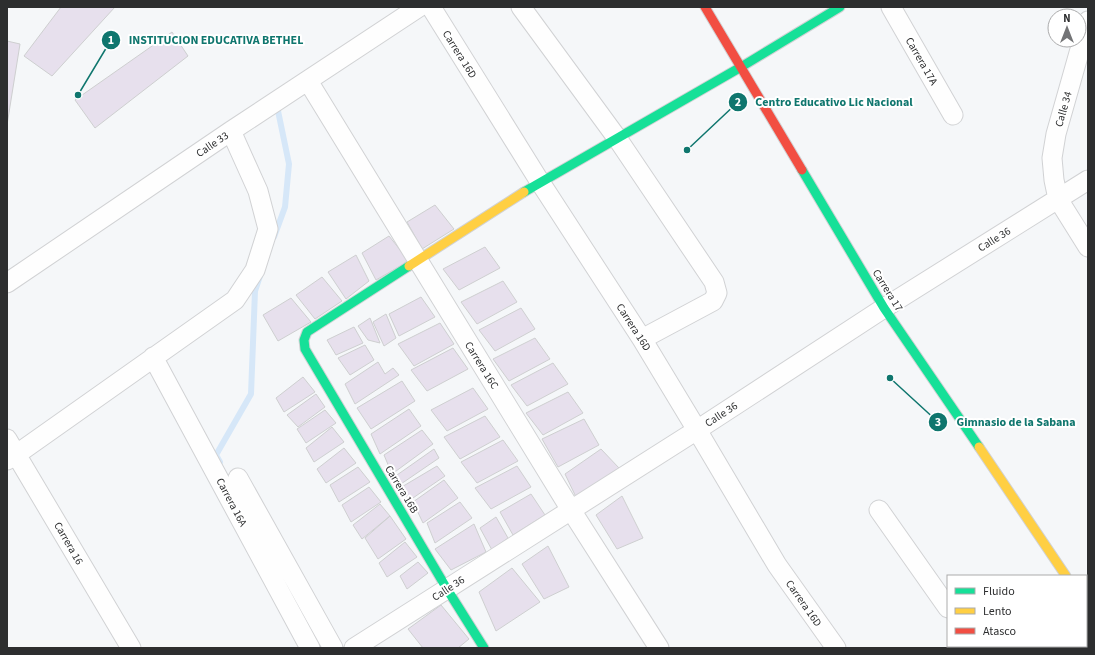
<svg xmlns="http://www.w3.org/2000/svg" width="1095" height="655" viewBox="0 0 1095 655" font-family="'Source Sans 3',sans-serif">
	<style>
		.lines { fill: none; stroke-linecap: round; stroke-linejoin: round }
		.stream { stroke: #d6e7f8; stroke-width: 6 }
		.building { fill: #e7e0ed; stroke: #cecfd0 }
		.street-casing { stroke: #d1d2d4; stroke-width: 21 }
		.fast-casing { stroke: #d1d2d4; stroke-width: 11 }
		.slow-casing { stroke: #d1d2d4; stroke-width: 11 }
		.jam-casing { stroke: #d1d2d4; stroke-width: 11 }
		.street { stroke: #fefefe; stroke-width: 19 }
		.fast { stroke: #16e098; stroke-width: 9 }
		.slow { stroke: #ffcf43; stroke-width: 9 }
		.jam { stroke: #f24e42; stroke-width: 9 }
		.labels { text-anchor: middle; stroke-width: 4; stroke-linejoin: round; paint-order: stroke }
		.street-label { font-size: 11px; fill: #2d2e2f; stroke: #fff }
		.leader { fill: none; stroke: #0f766e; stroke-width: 1.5 }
		.callout-dot { fill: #0f766e; stroke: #fff; stroke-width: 1.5 }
		.mark-label { font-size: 12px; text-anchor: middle; font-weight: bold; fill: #fff }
		.callout-label { font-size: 12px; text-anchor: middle; font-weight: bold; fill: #0f766e; stroke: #fff; stroke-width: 4; stroke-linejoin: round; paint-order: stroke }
	</style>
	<rect width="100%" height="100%" fill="#f5f7f9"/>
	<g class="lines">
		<path class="stream" d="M 274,237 L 285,207 L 289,164 L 277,106
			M 220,462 L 216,455 L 251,394 L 255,291 L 260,276"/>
	</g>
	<path class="building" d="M 61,7 L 115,7 L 52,76 L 24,56 Z
		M 172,32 L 188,56 L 95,128 L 75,100 Z
		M 7,41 L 20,44 L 7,125 Z
		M 435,205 L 454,229 L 422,249 L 407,222 Z
		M 389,236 L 409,261 L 376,280 L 362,253 Z
		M 485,247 L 500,268 L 459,290 L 443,269 Z
		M 356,255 L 369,281 L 346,299 L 328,272 Z
		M 322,277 L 342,301 L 315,319 L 296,295 Z
		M 503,281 L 517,302 L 477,324 L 461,302 Z
		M 421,297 L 435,317 L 399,336 L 389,314 Z
		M 291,298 L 311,322 L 278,341 L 263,315 Z
		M 521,308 L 535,329 L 495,351 L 479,330 Z
		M 386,314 L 396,338 L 384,346 L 373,322 Z
		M 370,318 L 380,343 L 368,340 L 358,326 Z
		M 440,323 L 454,344 L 414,366 L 398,344 Z
		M 354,327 L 363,343 L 336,355 L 327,340 Z
		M 535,338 L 550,359 L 509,381 L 493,359 Z
		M 365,345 L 374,360 L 350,375 L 338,358 Z
		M 453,348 L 468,369 L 427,391 L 411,370 Z
		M 378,362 L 385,374 L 393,368 L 399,375 L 355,404 L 345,384 Z
		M 553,363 L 568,384 L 527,406 L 511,385 Z
		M 303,377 L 315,392 L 284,412 L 276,398 Z
		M 402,381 L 415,401 L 371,429 L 357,408 Z
		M 473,388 L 488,409 L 447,431 L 431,410 Z
		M 568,392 L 583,413 L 543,435 L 526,413 Z
		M 316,394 L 325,407 L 298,427 L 287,415 Z
		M 409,409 L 421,426 L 380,454 L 371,434 Z
		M 325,410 L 336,423 L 306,443 L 297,429 Z
		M 485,416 L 500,437 L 460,459 L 444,437 Z
		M 584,419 L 599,445 L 558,467 L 542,439 Z
		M 332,427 L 344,442 L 314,462 L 306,448 Z
		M 422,430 L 433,444 L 392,474 L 384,455 Z
		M 503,440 L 518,461 L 477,483 L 461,462 Z
		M 344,448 L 356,463 L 326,483 L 317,469 Z
		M 434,449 L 439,458 L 398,486 L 397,475 Z
		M 601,449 L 619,468 L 576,497 L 565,474 Z
		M 437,466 L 445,476 L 410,500 L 400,488 Z
		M 517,466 L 531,487 L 491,509 L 475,488 Z
		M 358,467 L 370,482 L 339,502 L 330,485 Z
		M 444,480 L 458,498 L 423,523 L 413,502 Z
		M 369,487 L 381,502 L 351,522 L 342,505 Z
		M 531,494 L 545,515 L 513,535 L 500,512 Z
		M 622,496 L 643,538 L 617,549 L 596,515 Z
		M 460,502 L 472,518 L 435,543 L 427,523 Z
		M 380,504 L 390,516 L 362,539 L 353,525 Z
		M 390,516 L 406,539 L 378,559 L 365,538 Z
		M 496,517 L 508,538 L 492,550 L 480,528 Z
		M 474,524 L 486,552 L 451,570 L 435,549 Z
		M 405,542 L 417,557 L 387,577 L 379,563 Z
		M 548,546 L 569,587 L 544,599 L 522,564 Z
		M 418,562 L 428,573 L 407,589 L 400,576 Z
		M 512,568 L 540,602 L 496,631 L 479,592 Z
		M 441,605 L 469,639 L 458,648 L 423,648 L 408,629 Z"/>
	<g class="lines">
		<g class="street-casing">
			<path id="street" d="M 431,7 L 540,182 L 642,339 L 697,430 L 777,565 L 836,648
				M 521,7 L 617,138 L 714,282 L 717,293 L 713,301 L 642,339
				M 891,7 L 953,115
				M 1088,21 L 1056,134 L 1052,158 L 1054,180 L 1058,199 L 1088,247
				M 308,81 L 571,510 L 659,648
				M 7,283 L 231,131 L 419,7
				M 153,357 L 310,648
				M 7,439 L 131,648
				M 7,460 L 17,454 L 235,300 L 255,270 L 268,229 L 258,191 L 231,131
				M 238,478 L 333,648
				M 879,510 L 948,608
				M 976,646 L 977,648
				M 354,648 L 697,430 L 884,308 L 1088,180"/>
		</g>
		<g class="fast-casing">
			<path id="fast" d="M 802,170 L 884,308 L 979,447
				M 524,192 L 741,67 L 840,7
				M 409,266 L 307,332 L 304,340 L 305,349 L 447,589 L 484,648
				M 1086,606 L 1088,609"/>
		</g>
		<g class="slow-casing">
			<path id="slow" d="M 409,266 L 524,192
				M 979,447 L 1066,576"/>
		</g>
		<g class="jam-casing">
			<path id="jam" d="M 705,7 L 802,170"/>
		</g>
		<use href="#street" class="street"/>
		<use href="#fast" class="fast"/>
		<use href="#slow" class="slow"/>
		<use href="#jam" class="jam"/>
	</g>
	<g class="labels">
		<g class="street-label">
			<text transform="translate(460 54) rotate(58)" y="4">Carrera 16D</text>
			<text transform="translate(922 61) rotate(60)" y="4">Carrera 17A</text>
			<text transform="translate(1063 109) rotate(-74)" y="4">Calle 34</text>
			<text transform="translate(212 144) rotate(-34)" y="4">Calle 33</text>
			<text transform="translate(994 239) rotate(-32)" y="4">Calle 36</text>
			<text transform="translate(888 290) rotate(58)" y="4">Carrera 17</text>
			<text transform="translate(634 327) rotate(57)" y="4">Carrera 16D</text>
			<text transform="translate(482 365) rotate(58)" y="4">Carrera 16C</text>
			<text transform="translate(721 414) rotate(-33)" y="4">Calle 36</text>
			<text transform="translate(402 489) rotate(59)" y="4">Carrera 16B</text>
			<text transform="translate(232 502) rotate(62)" y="4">Carrera 16A</text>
			<text transform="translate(69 543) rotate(60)" y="4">Carrera 16</text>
			<text transform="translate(448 588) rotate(-33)" y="4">Calle 36</text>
			<text transform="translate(804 603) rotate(55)" y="4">Carrera 16D</text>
		</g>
	</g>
	<path class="leader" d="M78 95L111 40M687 150L738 102M890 378L938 422"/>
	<g class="callout-dot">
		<circle cx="78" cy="95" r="4"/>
		<circle cx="687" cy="150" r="4"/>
		<circle cx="890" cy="378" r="4"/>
		<circle cx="111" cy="40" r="10"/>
		<circle cx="738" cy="102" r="10"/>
		<circle cx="938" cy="422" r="10"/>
	</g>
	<g class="mark-label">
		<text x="111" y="44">1</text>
		<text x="738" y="106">2</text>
		<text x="938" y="426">3</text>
	</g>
	<g class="callout-label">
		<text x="216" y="44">INSTITUCION EDUCATIVA BETHEL</text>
		<text x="834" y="106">Centro Educativo Lic Nacional</text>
		<text x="1016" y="426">Gimnasio de la Sabana</text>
	</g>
	<rect width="1095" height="655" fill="none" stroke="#2d2e2f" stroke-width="16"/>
	<rect x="947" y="575" width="140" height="72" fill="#ffffff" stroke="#ababac"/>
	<rect x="955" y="588" width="20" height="6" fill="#16e098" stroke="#ababac"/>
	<text x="983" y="595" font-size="12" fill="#2d2e2f">Fluido</text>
	<rect x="955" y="608" width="20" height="6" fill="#ffcf43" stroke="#ababac"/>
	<text x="983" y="615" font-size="12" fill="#2d2e2f">Lento</text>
	<rect x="955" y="628" width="20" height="6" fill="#f24e42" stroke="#ababac"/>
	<text x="983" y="635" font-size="12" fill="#2d2e2f">Atasco</text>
	<g transform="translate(1067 28)"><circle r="19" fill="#ffffff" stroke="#ababac"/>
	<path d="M0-3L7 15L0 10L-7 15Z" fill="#737476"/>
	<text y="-6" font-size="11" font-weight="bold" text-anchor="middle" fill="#2d2e2f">N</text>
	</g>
</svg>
